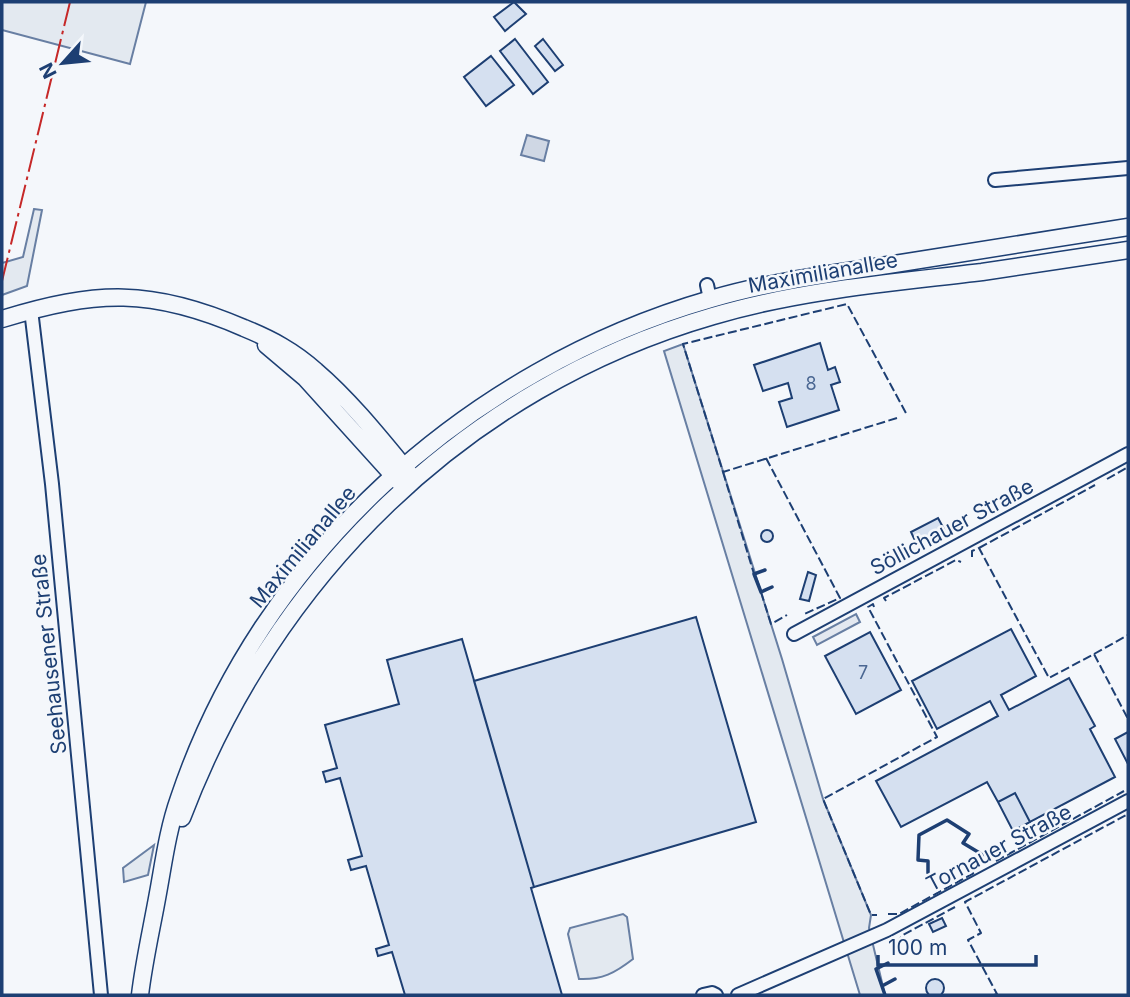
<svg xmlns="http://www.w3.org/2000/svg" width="1130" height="997" viewBox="0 0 1130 997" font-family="Inter,sans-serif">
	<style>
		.green { fill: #e3e9f0; stroke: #687fa3; stroke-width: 2 }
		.parking { fill: #e3e8f0; stroke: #687fa3; stroke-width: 2 }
		.water { fill: #cfd7e4; stroke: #687fa3; stroke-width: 2 }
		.building { fill: #d5e0f0; stroke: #1d3f73; stroke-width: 2 }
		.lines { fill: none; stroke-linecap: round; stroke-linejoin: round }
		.minor-casing { stroke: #1d3f73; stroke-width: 16 }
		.major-casing { stroke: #1d3f73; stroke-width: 19 }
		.minor { stroke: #f4f7fb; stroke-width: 12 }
		.major { stroke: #f4f7fb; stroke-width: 16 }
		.fence { stroke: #1d3f73; stroke-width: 2; stroke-dasharray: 9 3.5; stroke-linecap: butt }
		.wall { stroke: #1d3f73; stroke-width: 3.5 }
		.power { stroke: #c62828; stroke-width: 2; stroke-dasharray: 24 5 3.5 5; stroke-linecap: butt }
		.labels { text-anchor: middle; stroke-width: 5; stroke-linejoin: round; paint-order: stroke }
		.number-label { font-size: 18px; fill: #4b6792 }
		.street-label { font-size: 21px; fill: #1d3f73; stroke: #f4f7fb }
	</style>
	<rect width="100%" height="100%" fill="#f4f7fb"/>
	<path class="green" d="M 2,2 L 146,2 L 130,64 L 2,30 Z
		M 34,209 L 42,210 L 27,286 L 2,295 L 2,263 L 23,257 Z
		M 683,344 L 782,659 L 823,799 L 871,915 L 869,928 L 885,995 L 860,995 L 664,351 Z
		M 154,845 L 148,875 L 124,882 L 123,868 Z
		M 623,914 L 627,917 L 633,959 C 615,973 602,980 579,979 L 568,934 L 570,928 Z"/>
	<path class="parking" d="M 856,614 L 860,622 L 817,645 L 813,637 Z"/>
	<path class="water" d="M 527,135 L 549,141 L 544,161 L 521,155 Z"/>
	<path class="building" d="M 514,2 L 526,14 L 505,31 L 494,17 Z
		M 515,39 L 548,82 L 533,94 L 500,51 Z
		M 543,39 L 563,65 L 555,71 L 535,46 Z
		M 491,56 L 514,85 L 486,106 L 464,77 Z
		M 820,343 L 828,370 L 835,367 L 840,382 L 831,385 L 839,410 L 787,427 L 779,402 L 792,398 L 788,383 L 763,391 L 754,365 Z
		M 938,518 L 944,529 L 916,543 L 911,532 Z
		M761 536a6 6 0 1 1 12 0a6 6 0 1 1-12 0Z
		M 808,572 L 816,575 L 809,601 L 800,599 Z
		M 696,617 L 756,822 L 534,887 L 474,681 Z
		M 1011,629 L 1036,676 L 1001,695 L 1009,710 L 1069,678 L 1095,726 L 1090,729 L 1115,777 L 1030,822 L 1015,793 L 998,802 L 987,782 L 901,827 L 876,781 L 998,716 L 990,701 L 937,729 L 912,681 Z
		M 870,632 L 901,690 L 856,714 L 825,656 Z
		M 462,639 L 534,887 L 531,888 L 562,995 L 405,995 L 392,952 L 378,956 L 376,949 L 389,945 L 366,866 L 351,870 L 348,860 L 362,856 L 340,778 L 326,782 L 323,772 L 337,768 L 325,725 L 399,704 L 387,660 Z
		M 1128,732 L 1128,764 L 1115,739 Z
		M 1015,793 L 1030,822 L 1013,831 L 998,802 Z
		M 942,918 L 946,926 L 933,932 L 929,924 Z
		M926 988a9 9 0 1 1 18 0a9 9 0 1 1-18 0Z"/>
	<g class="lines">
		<g class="minor-casing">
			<path id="minor" d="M 995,180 L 1128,168
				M 707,285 L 710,299
				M 31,310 L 52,484 L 101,995
				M 794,634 L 1128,454
				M 703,995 L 712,993 L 716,995
				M 738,995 L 887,930 L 1128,801"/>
		</g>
		<g class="major-casing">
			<path id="major" d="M 2,319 C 96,290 152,288 244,328 C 271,339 294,351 316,371 C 350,400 381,439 409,473
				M 266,345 L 305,378 L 399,482
				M 182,818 C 273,577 464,388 713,316 C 801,290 891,283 982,272 C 1031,265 1079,257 1128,250
				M 140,995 C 144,961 152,927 158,893 C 164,860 168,829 179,798 C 260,556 468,369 711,299 C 769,282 829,274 888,265 C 968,252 1048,239 1128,227"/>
		</g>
		<use href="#minor" class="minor"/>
		<use href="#major" class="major"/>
		<path class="fence" d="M 897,418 L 723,472 L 683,344 L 847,304 L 907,415
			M 766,458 L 840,598 L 802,615
			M 723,472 L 754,574
			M 1107,479 L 1128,467
			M 979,548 L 1095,485
			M 972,557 L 972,551 L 979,548 L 1049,678 L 1094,654 L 1128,719
			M 761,592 L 771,624 L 787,615
			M 886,601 L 884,598 L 956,560 L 961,562
			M 874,607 L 873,604 L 868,607 L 937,737 L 823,799 L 871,915 L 877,915
			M 1094,654 L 1128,635
			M 996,861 L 1124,791
			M 888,914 L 899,914 L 974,873
			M 901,945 L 899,940 L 903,935 L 955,907
			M 994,995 L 997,994 L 968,940 L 981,933 L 965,902 L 1128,814"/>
		<path class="wall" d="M 765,570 L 754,574 L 761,592 L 772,587
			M 928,873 L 928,861 L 918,860 L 919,835 L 947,820 L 969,834 L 963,843 L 983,855
			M 882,986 L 895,979
			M 885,995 L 876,969 L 888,963"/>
		<path class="power" d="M 2,281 L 70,2"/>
	</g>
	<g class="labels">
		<g class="number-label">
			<text x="811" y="390">8</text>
			<text x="863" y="679">7</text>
		</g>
		<g class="street-label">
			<text transform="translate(823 273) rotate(-10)" y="7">Maximilianallee</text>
			<text transform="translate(952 527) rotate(-28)" y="7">Söllichauer Straße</text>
			<text transform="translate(303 547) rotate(-50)" y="7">Maximilianallee</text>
			<text transform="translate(49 654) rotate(-96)" y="7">Seehausener Straße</text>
			<text transform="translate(999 848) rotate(-28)" y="7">Tornauer Straße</text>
		</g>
	</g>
	<rect width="1130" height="997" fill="none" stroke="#1d3f73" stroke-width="7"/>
	<g transform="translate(63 63) rotate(243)" stroke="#f4f7fb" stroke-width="5" paint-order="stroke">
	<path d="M0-5L12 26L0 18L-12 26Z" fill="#1d3f73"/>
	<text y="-10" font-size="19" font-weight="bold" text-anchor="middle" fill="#1d3f73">N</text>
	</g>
	<path d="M878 955v10h158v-10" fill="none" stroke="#1d3f73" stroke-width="3.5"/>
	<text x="888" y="955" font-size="21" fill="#1d3f73" stroke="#f4f7fb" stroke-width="5" paint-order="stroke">100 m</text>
</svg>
